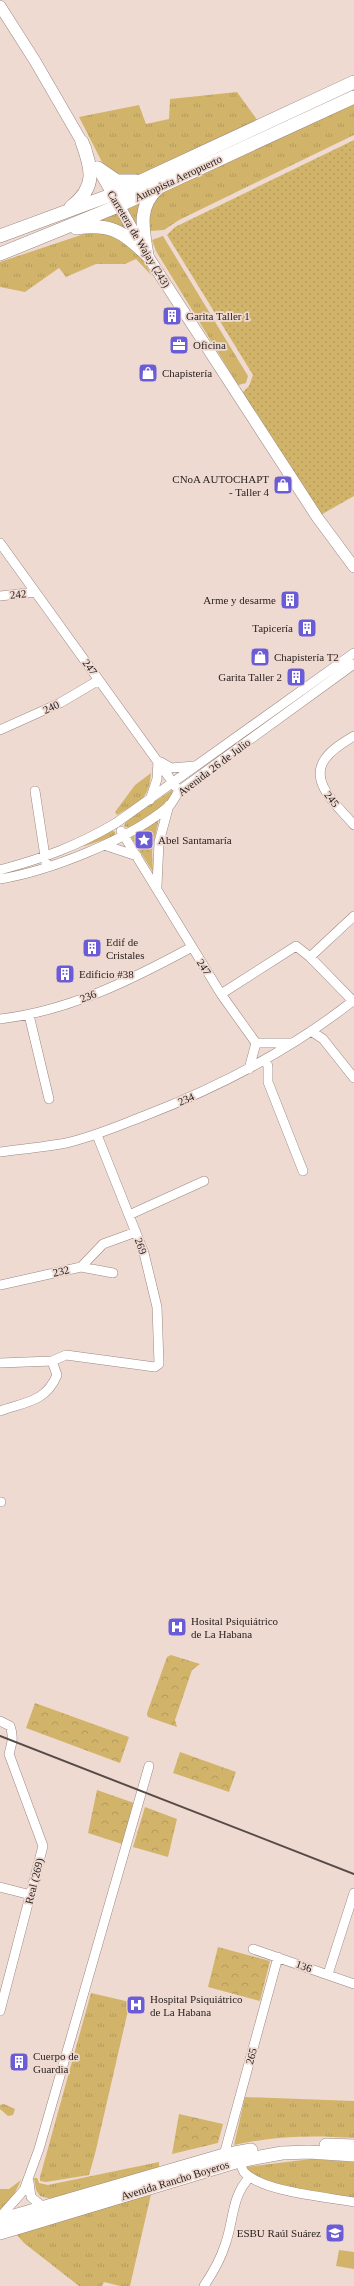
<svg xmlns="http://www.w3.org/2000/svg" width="354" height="2286" viewBox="0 0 354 2286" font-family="'Times New Roman',serif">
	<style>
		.grass { fill: url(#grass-tufts) }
		.park { fill: url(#park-crowns) }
		.garden { fill: url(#garden-dots) }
		.pitch { fill: #d1b46a }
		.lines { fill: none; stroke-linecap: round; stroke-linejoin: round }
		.minor-casing { stroke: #9b8880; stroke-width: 10 }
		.major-casing { stroke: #9b8880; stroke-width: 12 }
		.highway-casing { stroke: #9b8880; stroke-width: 14 }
		.minor { stroke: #fff; stroke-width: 9 }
		.major { stroke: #fff; stroke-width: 11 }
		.highway { stroke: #fff; stroke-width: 13 }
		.rail { stroke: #564b47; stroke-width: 2 }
		.labels { text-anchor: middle; stroke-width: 3.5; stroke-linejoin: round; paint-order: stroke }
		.street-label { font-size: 11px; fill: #2b2320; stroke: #efdad2 }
		.poi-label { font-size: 11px; fill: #2b2320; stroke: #efdad2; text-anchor: start }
	</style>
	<defs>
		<pattern id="grass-tufts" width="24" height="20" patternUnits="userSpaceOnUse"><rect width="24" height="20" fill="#d1b46a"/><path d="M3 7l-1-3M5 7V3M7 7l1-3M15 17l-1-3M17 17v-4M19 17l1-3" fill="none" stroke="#b49a5c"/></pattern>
		<pattern id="park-crowns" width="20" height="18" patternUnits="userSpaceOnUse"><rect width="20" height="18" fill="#d1b46a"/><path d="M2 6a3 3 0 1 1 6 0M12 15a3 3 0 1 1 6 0" fill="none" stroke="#b49a5c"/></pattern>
		<pattern id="garden-dots" width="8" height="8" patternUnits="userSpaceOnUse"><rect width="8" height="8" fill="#d1b46a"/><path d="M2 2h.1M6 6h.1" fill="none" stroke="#b49a5c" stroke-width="1.8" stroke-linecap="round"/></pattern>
	</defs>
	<rect width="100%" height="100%" fill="#efdad2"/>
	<path class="grass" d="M 237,92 L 258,121 L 142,175 L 113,175 L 103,164 L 79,117 L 139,105 L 146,124 L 169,119 L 170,99 Z
		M 354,102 L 354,135 L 179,220 L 164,230 L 150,231 L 147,209 L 162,188 Z
		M 142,198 L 137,229 L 124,207 Z
		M 116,210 L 130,234 L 85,223 Z
		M 90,232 L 115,234 L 139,252 L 152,276 L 136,259 L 125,264 L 96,264 L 66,277 L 59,268 L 25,292 L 0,287 L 0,262 Z
		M 163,236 L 248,376 L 246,383 L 238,385 L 156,251 L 152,240 Z
		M 151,773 C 149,801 138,802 117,815 L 115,812 L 135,785 Z
		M 172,790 L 174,794 L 163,806 L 129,828 L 124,826 L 126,821 Z
		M 112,830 L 115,832 L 115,836 L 82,847 Z
		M 91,1993 L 130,2002 L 95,2154 L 89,2175 L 46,2182 L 40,2181 L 40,2177 Z
		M 245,2097 L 354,2101 L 354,2138 C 313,2135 274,2136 234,2145 Z
		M 4,2104 L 15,2109 L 13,2115 L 8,2116 L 0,2109 L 0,2105 Z
		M 311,2159 L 354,2162 L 354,2198 C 327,2194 261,2190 245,2167 Z
		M 159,2162 L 159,2167 L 51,2199 L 40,2196 L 36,2190 L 34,2178 L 37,2178 L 39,2183 L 48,2185 Z
		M 21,2180 L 13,2197 L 0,2212 L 0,2189 L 9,2189 Z
		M 152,2190 L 130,2286 L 120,2286 L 104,2282 L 102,2286 L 79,2286 L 24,2243 L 16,2234 Z"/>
	<path class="park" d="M 159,818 L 152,851 L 153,872 L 131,837 Z
		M 171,1655 L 200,1664 L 192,1670 L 175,1720 L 177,1727 L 148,1717 L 147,1713 L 167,1657 Z
		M 35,1703 L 129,1737 L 120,1763 L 26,1728 Z
		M 180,1752 L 236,1772 L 229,1792 L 173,1773 Z
		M 97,1790 L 134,1803 L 122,1844 L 88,1833 Z
		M 145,1807 L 177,1819 L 168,1857 L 133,1847 Z
		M 218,1947 L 270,1961 L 260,2001 L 208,1987 Z
		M 179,2114 L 223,2124 L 218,2143 L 172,2154 Z"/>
	<path class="garden" d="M 354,140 L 354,496 L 317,517 L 239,396 L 249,386 L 253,375 L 167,235 L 175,227 Z"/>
	<path class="pitch" d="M 339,2250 L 354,2252 L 354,2269 L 336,2266 Z"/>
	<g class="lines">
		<g class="minor-casing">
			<path id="minor" d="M 0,543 L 176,787
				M 0,596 L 35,592
				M 0,730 L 60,703 L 99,680
				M 354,736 C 344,742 332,749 325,759 C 308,783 340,808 354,825
				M 161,762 L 171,768 L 194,766
				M 35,791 L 46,863
				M 150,800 L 157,779 L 158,761
				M 121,831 L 221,994 L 256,1043 L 249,1069
				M 104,845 L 137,856
				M 0,870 C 44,858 77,846 116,823 L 354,653
				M 0,879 C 49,871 131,839 169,806 C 173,802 176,795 179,791 L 354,664
				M 157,886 L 159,842 L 169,805
				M 310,957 L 354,916
				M 221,994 L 296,946 L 310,957 L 354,1002
				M 29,1015 L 49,1099
				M 0,1019 C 69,1011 131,980 192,947
				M 311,1031 L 323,1039 L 354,1078
				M 256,1043 L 291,1043
				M 266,1059 L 268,1067 L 268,1082 L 303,1171
				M 0,1152 C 22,1149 45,1147 66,1143 C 93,1137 118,1126 144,1116 C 219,1087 291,1050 354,1000
				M 129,1215 L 204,1181
				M 81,1267 L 113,1273
				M 0,1285 L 81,1267 L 103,1244 L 136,1232
				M 0,1363 L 52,1361 L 66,1355 L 155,1367 L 159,1364 L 157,1307 L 144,1253 L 97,1135
				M 0,1411 C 25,1402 46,1402 57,1375 L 52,1361
				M 0,1502 L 1,1502
				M 0,1721 L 10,1726 C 14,1737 12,1743 9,1754
				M 0,1887 L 31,1895
				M 253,1949 L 354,1984
				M 328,1974 L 354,1893
				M 0,2011 L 43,1846 L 9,1754
				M 224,2155 L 278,1957
				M 239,2161 C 241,2164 242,2169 244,2172 C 262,2192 327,2197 354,2202
				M 29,2182 L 31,2197 L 42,2206
				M 0,2217 L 24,2190 L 39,2149 L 149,1766
				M 204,2286 C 212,2274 221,2258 225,2245 C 234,2221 231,2196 250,2177"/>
		</g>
		<g class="major-casing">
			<path id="major" d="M 0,6 L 35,61 L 86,149
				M 97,167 L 147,255 L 317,517 L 354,567"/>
		</g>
		<g class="highway-casing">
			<path id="highway" d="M 98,168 L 117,181 L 136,181
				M 71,207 C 97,187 92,169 82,142
				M 76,228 C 110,223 123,231 147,255
				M 0,236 L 111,195 L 354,82
				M 0,254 L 118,206 L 354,97
				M 147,255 C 143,229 137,207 158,188
				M 326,2145 L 354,2146
				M 0,2220 L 224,2155 L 251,2150
				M 0,2233 L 239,2161 L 282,2153 L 309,2152 L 354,2155"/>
		</g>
		<use href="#minor" class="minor"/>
		<use href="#major" class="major"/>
		<use href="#highway" class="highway"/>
		<path class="rail" d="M 0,1736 L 354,1874"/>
	</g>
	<defs>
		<g id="building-square" transform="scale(1)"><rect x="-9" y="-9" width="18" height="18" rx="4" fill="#6a5cd6" stroke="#efdad2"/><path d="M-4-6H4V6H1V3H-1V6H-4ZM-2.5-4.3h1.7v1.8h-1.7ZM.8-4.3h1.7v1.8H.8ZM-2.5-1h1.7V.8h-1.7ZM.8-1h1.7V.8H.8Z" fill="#fff"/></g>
		<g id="office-square" transform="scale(1)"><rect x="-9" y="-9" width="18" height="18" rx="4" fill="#6a5cd6" stroke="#efdad2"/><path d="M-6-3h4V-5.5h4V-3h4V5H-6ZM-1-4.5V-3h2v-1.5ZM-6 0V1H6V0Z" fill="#fff"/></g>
		<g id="shop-square" transform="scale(1)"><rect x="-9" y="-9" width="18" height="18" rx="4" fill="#6a5cd6" stroke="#efdad2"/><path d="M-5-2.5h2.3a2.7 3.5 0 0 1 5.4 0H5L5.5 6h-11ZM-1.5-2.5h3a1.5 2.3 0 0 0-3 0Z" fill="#fff"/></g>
		<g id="sight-square" transform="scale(1)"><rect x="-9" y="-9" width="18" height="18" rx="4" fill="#6a5cd6" stroke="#efdad2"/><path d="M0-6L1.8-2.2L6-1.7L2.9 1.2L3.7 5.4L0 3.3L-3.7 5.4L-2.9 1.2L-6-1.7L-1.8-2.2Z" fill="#fff"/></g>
		<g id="hospital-square" transform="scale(1)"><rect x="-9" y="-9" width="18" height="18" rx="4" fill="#6a5cd6" stroke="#efdad2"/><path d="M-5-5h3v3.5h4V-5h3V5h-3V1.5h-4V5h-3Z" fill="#fff"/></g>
		<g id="school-square" transform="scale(1)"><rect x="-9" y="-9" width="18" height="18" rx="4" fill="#6a5cd6" stroke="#efdad2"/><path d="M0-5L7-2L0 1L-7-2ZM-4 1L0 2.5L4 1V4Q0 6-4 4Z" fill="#fff"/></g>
	</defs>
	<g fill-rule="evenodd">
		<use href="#building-square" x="172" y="316"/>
		<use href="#office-square" x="179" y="345"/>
		<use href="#shop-square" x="148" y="373"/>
		<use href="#shop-square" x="283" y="485"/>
		<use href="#building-square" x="290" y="600"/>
		<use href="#building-square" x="307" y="628"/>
		<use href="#shop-square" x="260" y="657"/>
		<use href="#building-square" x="296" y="677"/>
		<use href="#sight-square" x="144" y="840"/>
		<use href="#building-square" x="92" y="948"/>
		<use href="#building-square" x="65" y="974"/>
		<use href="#hospital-square" x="177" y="1627"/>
		<use href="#hospital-square" x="136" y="2005"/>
		<use href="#building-square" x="19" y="2062"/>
		<use href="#school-square" x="335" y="2233"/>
	</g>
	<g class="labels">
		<g class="street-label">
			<text transform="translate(178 178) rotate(-25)" y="4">Autopista Aeropuerto</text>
			<text transform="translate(139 239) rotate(59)" y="4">Carretera de Wajay (243)</text>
			<text transform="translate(18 594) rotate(-6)" y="4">242</text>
			<text transform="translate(90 667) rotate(54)" y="4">247</text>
			<text transform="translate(51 707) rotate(-26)" y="4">240</text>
			<text transform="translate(214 767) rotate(-37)" y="4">Avenida 26 de Julio</text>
			<text transform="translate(332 799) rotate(52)" y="4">245</text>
			<text transform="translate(204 967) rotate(57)" y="4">247</text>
			<text transform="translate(88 996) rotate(-21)" y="4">236</text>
			<text transform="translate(186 1099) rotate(-23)" y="4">234</text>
			<text transform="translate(141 1246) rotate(70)" y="4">269</text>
			<text transform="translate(61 1271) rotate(-13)" y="4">232</text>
			<text transform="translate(34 1881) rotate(-76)" y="4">Real (269)</text>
			<text transform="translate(304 1966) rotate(19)" y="4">136</text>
			<text transform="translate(251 2056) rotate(-75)" y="4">265</text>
			<text transform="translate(175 2180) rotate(-17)" y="4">Avenida Rancho Boyeros</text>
		</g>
		<g class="poi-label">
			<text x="186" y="320">Garita Taller 1</text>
			<text x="193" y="349">Oficina</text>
			<text x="162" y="377">Chapistería</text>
			<text x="269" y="483" text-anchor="end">CNoA AUTOCHAPT<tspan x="269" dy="13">- Taller 4</tspan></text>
			<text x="276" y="604" text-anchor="end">Arme y desarme</text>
			<text x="293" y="632" text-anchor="end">Tapicería</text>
			<text x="274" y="661">Chapistería T2</text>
			<text x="282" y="681" text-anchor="end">Garita Taller 2</text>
			<text x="158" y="844">Abel Santamaría</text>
			<text x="106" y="946">Edif de<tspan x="106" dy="13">Cristales</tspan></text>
			<text x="79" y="978">Edificio #38</text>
			<text x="191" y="1625">Hosital Psiquiátrico<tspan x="191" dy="13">de La Habana</tspan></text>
			<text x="150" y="2003">Hospital Psiquiátrico<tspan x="150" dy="13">de La Habana</tspan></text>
			<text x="33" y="2060">Cuerpo de<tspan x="33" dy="13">Guardia</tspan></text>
			<text x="321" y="2237" text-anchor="end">ESBU Raúl Suárez</text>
		</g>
	</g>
</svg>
